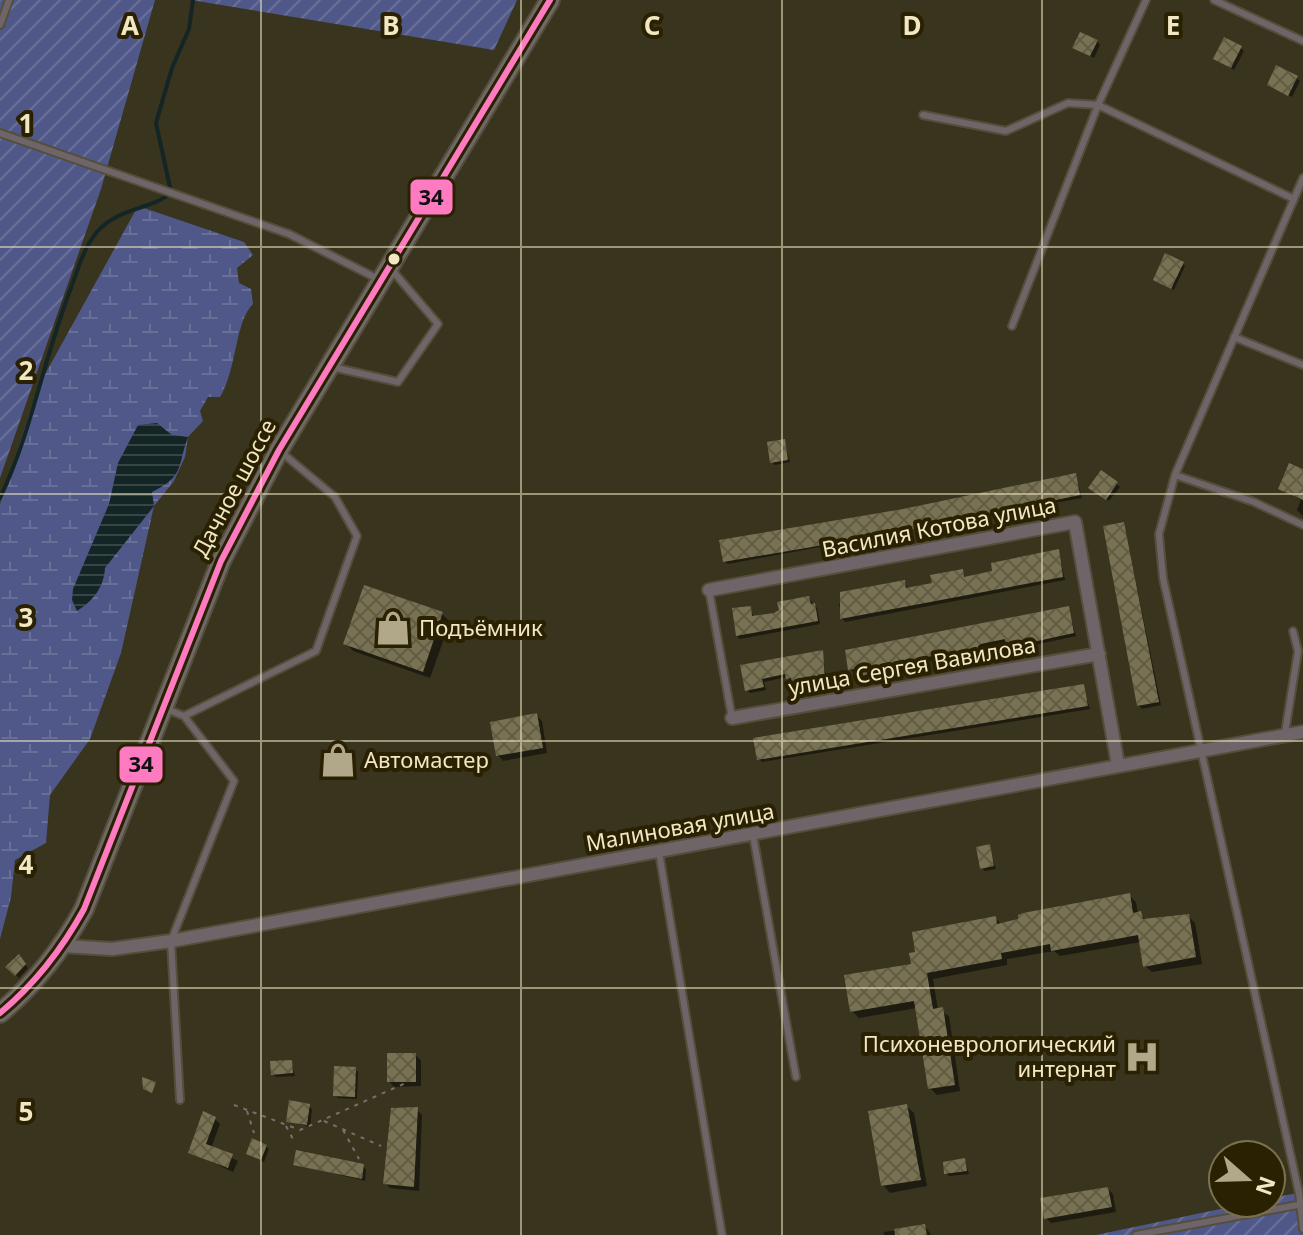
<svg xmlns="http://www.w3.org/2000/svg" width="1303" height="1235" viewBox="0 0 1303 1235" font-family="'Noto Sans',sans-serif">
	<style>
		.wetland { fill: url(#wetland-marsh) }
		.garden { fill: url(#garden-furrows) }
		.water { fill: url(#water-rules) }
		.shadow { fill: #0007 }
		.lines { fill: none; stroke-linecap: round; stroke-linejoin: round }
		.stream { stroke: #142526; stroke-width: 4 }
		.building { fill: url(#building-cross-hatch) }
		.service-casing { stroke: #544f3b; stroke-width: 10 }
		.minor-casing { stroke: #544f3b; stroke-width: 16 }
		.secondary-casing { stroke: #544f3b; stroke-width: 22 }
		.path { stroke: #77706c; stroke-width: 2; stroke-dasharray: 4 6; stroke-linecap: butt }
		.service { stroke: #6f6569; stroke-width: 6 }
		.minor { stroke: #6f6569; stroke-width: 12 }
		.secondary { stroke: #706767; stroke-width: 18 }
		.bus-1-casing { stroke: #2a2102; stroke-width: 12 }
		.bus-1 { stroke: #fe7ac1; stroke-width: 6 }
		.grid { fill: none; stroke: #f1e7c3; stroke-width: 2; stroke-opacity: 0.55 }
		.bus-dot { fill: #f1e7c3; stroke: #2a2102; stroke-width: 3 }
		.labels { text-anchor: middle; stroke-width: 8; stroke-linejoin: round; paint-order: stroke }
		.street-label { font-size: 22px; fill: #f1e7c3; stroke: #2a2102 }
		.poi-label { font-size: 22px; fill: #f1e7c3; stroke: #2a2102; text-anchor: start }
		.grid-label { font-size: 26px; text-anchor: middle; font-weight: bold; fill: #f1e7c3; stroke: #2a2102; stroke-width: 8; stroke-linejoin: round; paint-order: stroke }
		.line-badge { stroke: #2a2102; stroke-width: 3 }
		.pale-badge-label { font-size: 22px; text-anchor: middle; font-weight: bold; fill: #111 }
	</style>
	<defs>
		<pattern id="wetland-marsh" width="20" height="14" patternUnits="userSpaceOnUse" patternTransform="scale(2)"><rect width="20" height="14" fill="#4f5889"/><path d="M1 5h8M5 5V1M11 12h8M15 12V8" fill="none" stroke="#697098"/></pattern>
		<pattern id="garden-furrows" width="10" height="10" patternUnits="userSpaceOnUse" patternTransform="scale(2)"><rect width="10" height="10" fill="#4f5889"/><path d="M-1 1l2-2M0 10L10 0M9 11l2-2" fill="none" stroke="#697098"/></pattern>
		<pattern id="water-rules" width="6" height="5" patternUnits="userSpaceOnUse" patternTransform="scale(2)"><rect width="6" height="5" fill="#142526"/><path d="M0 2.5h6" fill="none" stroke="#374544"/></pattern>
		<pattern id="building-cross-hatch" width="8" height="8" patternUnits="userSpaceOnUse" patternTransform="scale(2)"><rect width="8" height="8" fill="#797252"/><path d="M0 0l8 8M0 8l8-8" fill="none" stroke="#605c46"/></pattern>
	</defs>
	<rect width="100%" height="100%" fill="#39341e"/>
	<path class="wetland" d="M 138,206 L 244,242 L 253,255 L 237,268 L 239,283 L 251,289 L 253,304 C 235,321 237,369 220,397 L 208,397 L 200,411 L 203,421 L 188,437 L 185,457 L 174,481 L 154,506 L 121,653 L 90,739 L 50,795 L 46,843 L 15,860 L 11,897 L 0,939 L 0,504 L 38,387 Z"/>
	<path class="garden" d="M 0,0 L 155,0 L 101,189 L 0,478 Z
		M 191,0 L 517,0 L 494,50 Z
		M 1303,1192 L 1303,1235 L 1096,1235 L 1249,1203 L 1271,1203 L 1271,1198 Z"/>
	<path class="water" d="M 157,423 L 172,435 L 188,437 C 177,466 185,476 152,492 L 154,506 L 105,568 C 104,587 93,601 77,611 L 72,600 L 73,589 L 109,504 L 118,463 L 138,425 Z"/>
	<path class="shadow" d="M 1097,41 L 1100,45 L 1094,58 L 1075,48 Z
		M 1241,48 L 1244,51 L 1234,70 L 1215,59 Z
		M 1297,78 L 1300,81 L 1292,97 L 1269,85 Z
		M 1182,263 L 1185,266 L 1174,290 L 1155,280 Z
		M 784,441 L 790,462 L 775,465 L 772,462 Z
		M 1303,471 L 1303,516 L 1297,510 L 1301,500 L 1280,489 Z
		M 1102,472 L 1120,487 L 1109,501 L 1094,490 Z
		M 1076,475 L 1082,498 L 728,564 L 724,561 L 904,511 Z
		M 1124,524 L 1161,705 L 1142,709 L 1139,706 Z
		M 1058,551 L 1065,580 L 845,622 L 842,618 L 839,604 L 905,582 L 908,589 L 934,584 L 962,571 L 966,579 L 988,574 Z
		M 365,587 L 442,614 L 450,622 L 430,678 L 353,651 L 346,643 Z
		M 809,598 L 817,608 L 820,624 L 740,639 L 737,636 L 750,608 L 754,618 L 774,615 Z
		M 1068,608 L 1076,636 L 1011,650 L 1007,642 L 985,646 L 980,649 L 981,658 L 952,663 L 948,656 L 925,663 L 888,668 L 889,674 L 860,679 L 850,669 Z
		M 822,652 L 827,682 L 797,688 L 787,677 L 764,682 L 766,690 L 750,693 L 747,690 L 742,667 Z
		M 1083,686 L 1090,709 L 762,762 L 759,759 Z
		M 536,715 L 542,721 L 547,753 L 503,761 L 498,755 Z
		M 989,846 L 996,869 L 985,871 L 982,868 Z
		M 1129,895 L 1136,902 L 1138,914 L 1147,920 L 1188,916 L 1195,923 L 1202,964 L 1152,972 L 1145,966 L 1141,942 L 1060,956 L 1054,951 L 1007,959 L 1007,965 L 933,979 L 938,1010 L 949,1016 L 960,1091 L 937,1095 L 930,1088 L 917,1008 L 859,1018 L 852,1011 L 913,966 L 995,918 L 1002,925 Z
		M 19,957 L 28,968 L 19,978 L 8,967 Z
		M 415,1055 L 421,1060 L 421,1086 L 394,1087 L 389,1081 Z
		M 291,1062 L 295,1076 L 276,1077 L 273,1074 Z
		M 355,1069 L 358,1072 L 357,1099 L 338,1098 L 335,1095 Z
		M 309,1106 L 312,1109 L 310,1127 L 288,1121 Z
		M 906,1106 L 914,1113 L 927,1186 L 890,1193 L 883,1185 Z
		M 417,1110 L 422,1115 L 419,1191 L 390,1188 L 385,1183 Z
		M 215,1119 L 220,1124 L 211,1148 L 238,1161 L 233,1172 L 190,1152 Z
		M 266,1146 L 269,1149 L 264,1162 L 248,1153 Z
		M 965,1161 L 969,1174 L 949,1176 L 946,1173 Z
		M 295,1164 L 363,1166 L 366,1169 L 365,1181 Z
		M 1108,1189 L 1113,1194 L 1116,1212 L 1051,1223 L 1046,1218 Z
		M 925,1226 L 931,1235 L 884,1235 L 884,1232 Z"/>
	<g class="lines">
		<path class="stream" d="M 0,498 C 32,431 44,357 71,288 C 78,269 84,247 97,232 C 120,206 154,210 171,192 L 156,123 L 172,68 L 189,29 L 193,0"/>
	</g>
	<path class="building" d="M 1080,32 L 1098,40 L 1090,56 L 1072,48 Z
		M 1224,37 L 1242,46 L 1231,68 L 1213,59 Z
		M 1276,65 L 1298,76 L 1288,96 L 1267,85 Z
		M 1165,253 L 1184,262 L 1171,289 L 1153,280 Z
		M 785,439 L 788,460 L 770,463 L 767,442 Z
		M 1289,463 L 1303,469 L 1303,500 L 1278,489 Z
		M 1101,470 L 1118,482 L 1106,500 L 1088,488 Z
		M 1076,473 L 1080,495 L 900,532 L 723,562 L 719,540 L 903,509 Z
		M 1124,522 L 1159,702 L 1137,706 L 1103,526 Z
		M 1059,549 L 1063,577 L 840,619 L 840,592 L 905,580 L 906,588 L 932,583 L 930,575 L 963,569 L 964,577 L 987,572 L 992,571 L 991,563 Z
		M 364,585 L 443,612 L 423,672 L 343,644 Z
		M 809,596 L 811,604 L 815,603 L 818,621 L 736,636 L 732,608 L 751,606 L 752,616 L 774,613 L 779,610 L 777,602 Z
		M 1069,606 L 1074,633 L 1006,648 L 1005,639 L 981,644 L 978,646 L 979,655 L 947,661 L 946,653 L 923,658 L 923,661 L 886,666 L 887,671 L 855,677 L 854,669 L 848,670 L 845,650 Z
		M 823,650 L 825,680 L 792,686 L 791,678 L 786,679 L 785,674 L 762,679 L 764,687 L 745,691 L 740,665 Z
		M 1084,684 L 1088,706 L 757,760 L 753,738 Z
		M 537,713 L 543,748 L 496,756 L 490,722 Z
		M 990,844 L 994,866 L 980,869 L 976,847 Z
		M 1130,893 L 1133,913 L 1141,911 L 1143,919 L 1189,914 L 1196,957 L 1143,967 L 1138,935 L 1051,951 L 1050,944 L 1001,953 L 1002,959 L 927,973 L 933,1009 L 943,1007 L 955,1085 L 928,1089 L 914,1001 L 850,1012 L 844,975 L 911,964 L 909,953 L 915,952 L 912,932 L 996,916 L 997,924 L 1018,919 L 1018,915 L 1023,913 Z
		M 19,954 L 26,964 L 15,976 L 5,967 Z
		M 387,1053 L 416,1053 L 416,1082 L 387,1082 Z
		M 292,1060 L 293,1073 L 271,1075 L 270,1061 Z
		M 334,1066 L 356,1067 L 355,1097 L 333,1096 Z
		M 142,1077 L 156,1082 L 152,1093 L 143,1089 Z
		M 289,1100 L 310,1104 L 307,1125 L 286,1122 Z
		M 907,1104 L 921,1180 L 881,1186 L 868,1111 Z
		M 418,1107 L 414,1187 L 383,1184 L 391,1108 Z
		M 203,1111 L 216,1117 L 206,1144 L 233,1154 L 228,1168 L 188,1153 Z
		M 252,1138 L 267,1145 L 261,1160 L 246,1154 Z
		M 296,1150 L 364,1164 L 362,1179 L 293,1165 Z
		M 965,1158 L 967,1171 L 944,1174 L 943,1162 Z
		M 1108,1187 L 1112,1207 L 1044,1219 L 1040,1198 Z
		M 925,1224 L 927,1235 L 895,1235 L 894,1229 Z"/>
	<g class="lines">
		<g class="service-casing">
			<path id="service" d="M 1214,0 L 1303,41
				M 0,25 L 9,0
				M 923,115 L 1006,131 L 1068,103 L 1098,105 L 1294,199
				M 0,133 L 289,234 L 380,280
				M 1303,178 L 1175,475 L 1159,534 L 1163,578 L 1299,1193 L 1303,1229
				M 1012,326 L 1098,105 L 1146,0
				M 1234,337 L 1303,365
				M 332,367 L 398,382 L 438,324 L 392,270
				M 1175,475 L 1254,502 L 1303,525
				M 709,590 L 732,718
				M 166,709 L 184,716 L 234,781 L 171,941 L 180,1100
				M 184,716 L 316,651 L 357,536 L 335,497 L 281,452
				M 1285,733 L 1298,651 L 1293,631
				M 753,835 L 796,1077
				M 659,852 L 722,1235
				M 1136,1235 L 1303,1204"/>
		</g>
		<g class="minor-casing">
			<path id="minor" d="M 709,590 L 1075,522 L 1118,765
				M 732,718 L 1099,654
				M 63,946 L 112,949 L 171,941 L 1303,732"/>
		</g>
		<g class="secondary-casing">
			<path id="secondary" d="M 0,1013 C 35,984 62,949 84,909 L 221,561 L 279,450 L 550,0"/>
		</g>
		<path class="path" d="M 234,1105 L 300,1130 L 408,1082
			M 247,1111 L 254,1133
			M 324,1121 L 381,1146
			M 286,1126 L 295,1143
			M 343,1130 L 359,1159"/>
		<use href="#service" class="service"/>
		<use href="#minor" class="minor"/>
		<use href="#secondary" class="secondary"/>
		<g class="bus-1-casing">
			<path id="bus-1" d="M 0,1013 C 35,984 62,949 84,909 L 221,561 L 279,450 L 550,0"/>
		</g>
		<use href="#bus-1" class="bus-1"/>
	</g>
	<path class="grid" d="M 261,0 L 261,1235M 521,0 L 521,1235M 782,0 L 782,1235M 1042,0 L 1042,1235M 0,247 L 1303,247M 0,494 L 1303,494M 0,741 L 1303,741M 0,988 L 1303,988"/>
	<defs>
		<g id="shop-bare" transform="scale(2.76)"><path d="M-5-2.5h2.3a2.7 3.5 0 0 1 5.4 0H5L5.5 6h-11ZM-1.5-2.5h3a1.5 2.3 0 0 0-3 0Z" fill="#b1a889" stroke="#2a2102" stroke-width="2.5" paint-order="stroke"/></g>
		<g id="hospital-bare" transform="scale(2.76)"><path d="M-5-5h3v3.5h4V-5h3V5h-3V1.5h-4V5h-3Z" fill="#b1a889" stroke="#2a2102" stroke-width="2.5" paint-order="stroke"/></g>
	</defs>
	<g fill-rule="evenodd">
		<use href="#shop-bare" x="393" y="628"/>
		<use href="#shop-bare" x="338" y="760"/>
		<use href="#hospital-bare" x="1142" y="1057"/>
	</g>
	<circle class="bus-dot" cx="394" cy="259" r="7"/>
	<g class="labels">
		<g class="street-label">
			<text transform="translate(234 488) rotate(-62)" y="8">Дачное шоссе</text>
			<text transform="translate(939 527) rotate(-11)" y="8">Василия Котова улица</text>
			<text transform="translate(912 666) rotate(-10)" y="8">улица Сергея Вавилова</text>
			<text transform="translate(680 827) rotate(-10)" y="8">Малиновая улица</text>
		</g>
		<g class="poi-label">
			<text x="419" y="636">Подъёмник</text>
			<text x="364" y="768">Автомастер</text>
			<text x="1116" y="1052" text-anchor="end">Психоневрологический<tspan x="1116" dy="25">интернат</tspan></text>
		</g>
	</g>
	<g class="grid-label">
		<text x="130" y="35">A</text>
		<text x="391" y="35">B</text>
		<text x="652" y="35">C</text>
		<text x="912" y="35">D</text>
		<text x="1173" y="35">E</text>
		<text x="26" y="133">1</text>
		<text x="26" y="380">2</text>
		<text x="26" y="627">3</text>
		<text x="26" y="874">4</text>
		<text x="26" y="1121">5</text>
	</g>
	<g class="line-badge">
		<rect x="409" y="178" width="45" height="38" rx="8" fill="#fe7ac1"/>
		<rect x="118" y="745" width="46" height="39" rx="8" fill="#fe7ac1"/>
	</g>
	<g class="pale-badge-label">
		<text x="431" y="205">34</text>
		<text x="141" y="772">34</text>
	</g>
	<g transform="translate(1247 1179) rotate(110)"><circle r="38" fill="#2a2102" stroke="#7a704f" stroke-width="2"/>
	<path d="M0-6L14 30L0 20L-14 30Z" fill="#b1a889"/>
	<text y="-12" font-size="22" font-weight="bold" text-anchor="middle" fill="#f1e7c3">N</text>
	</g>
</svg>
